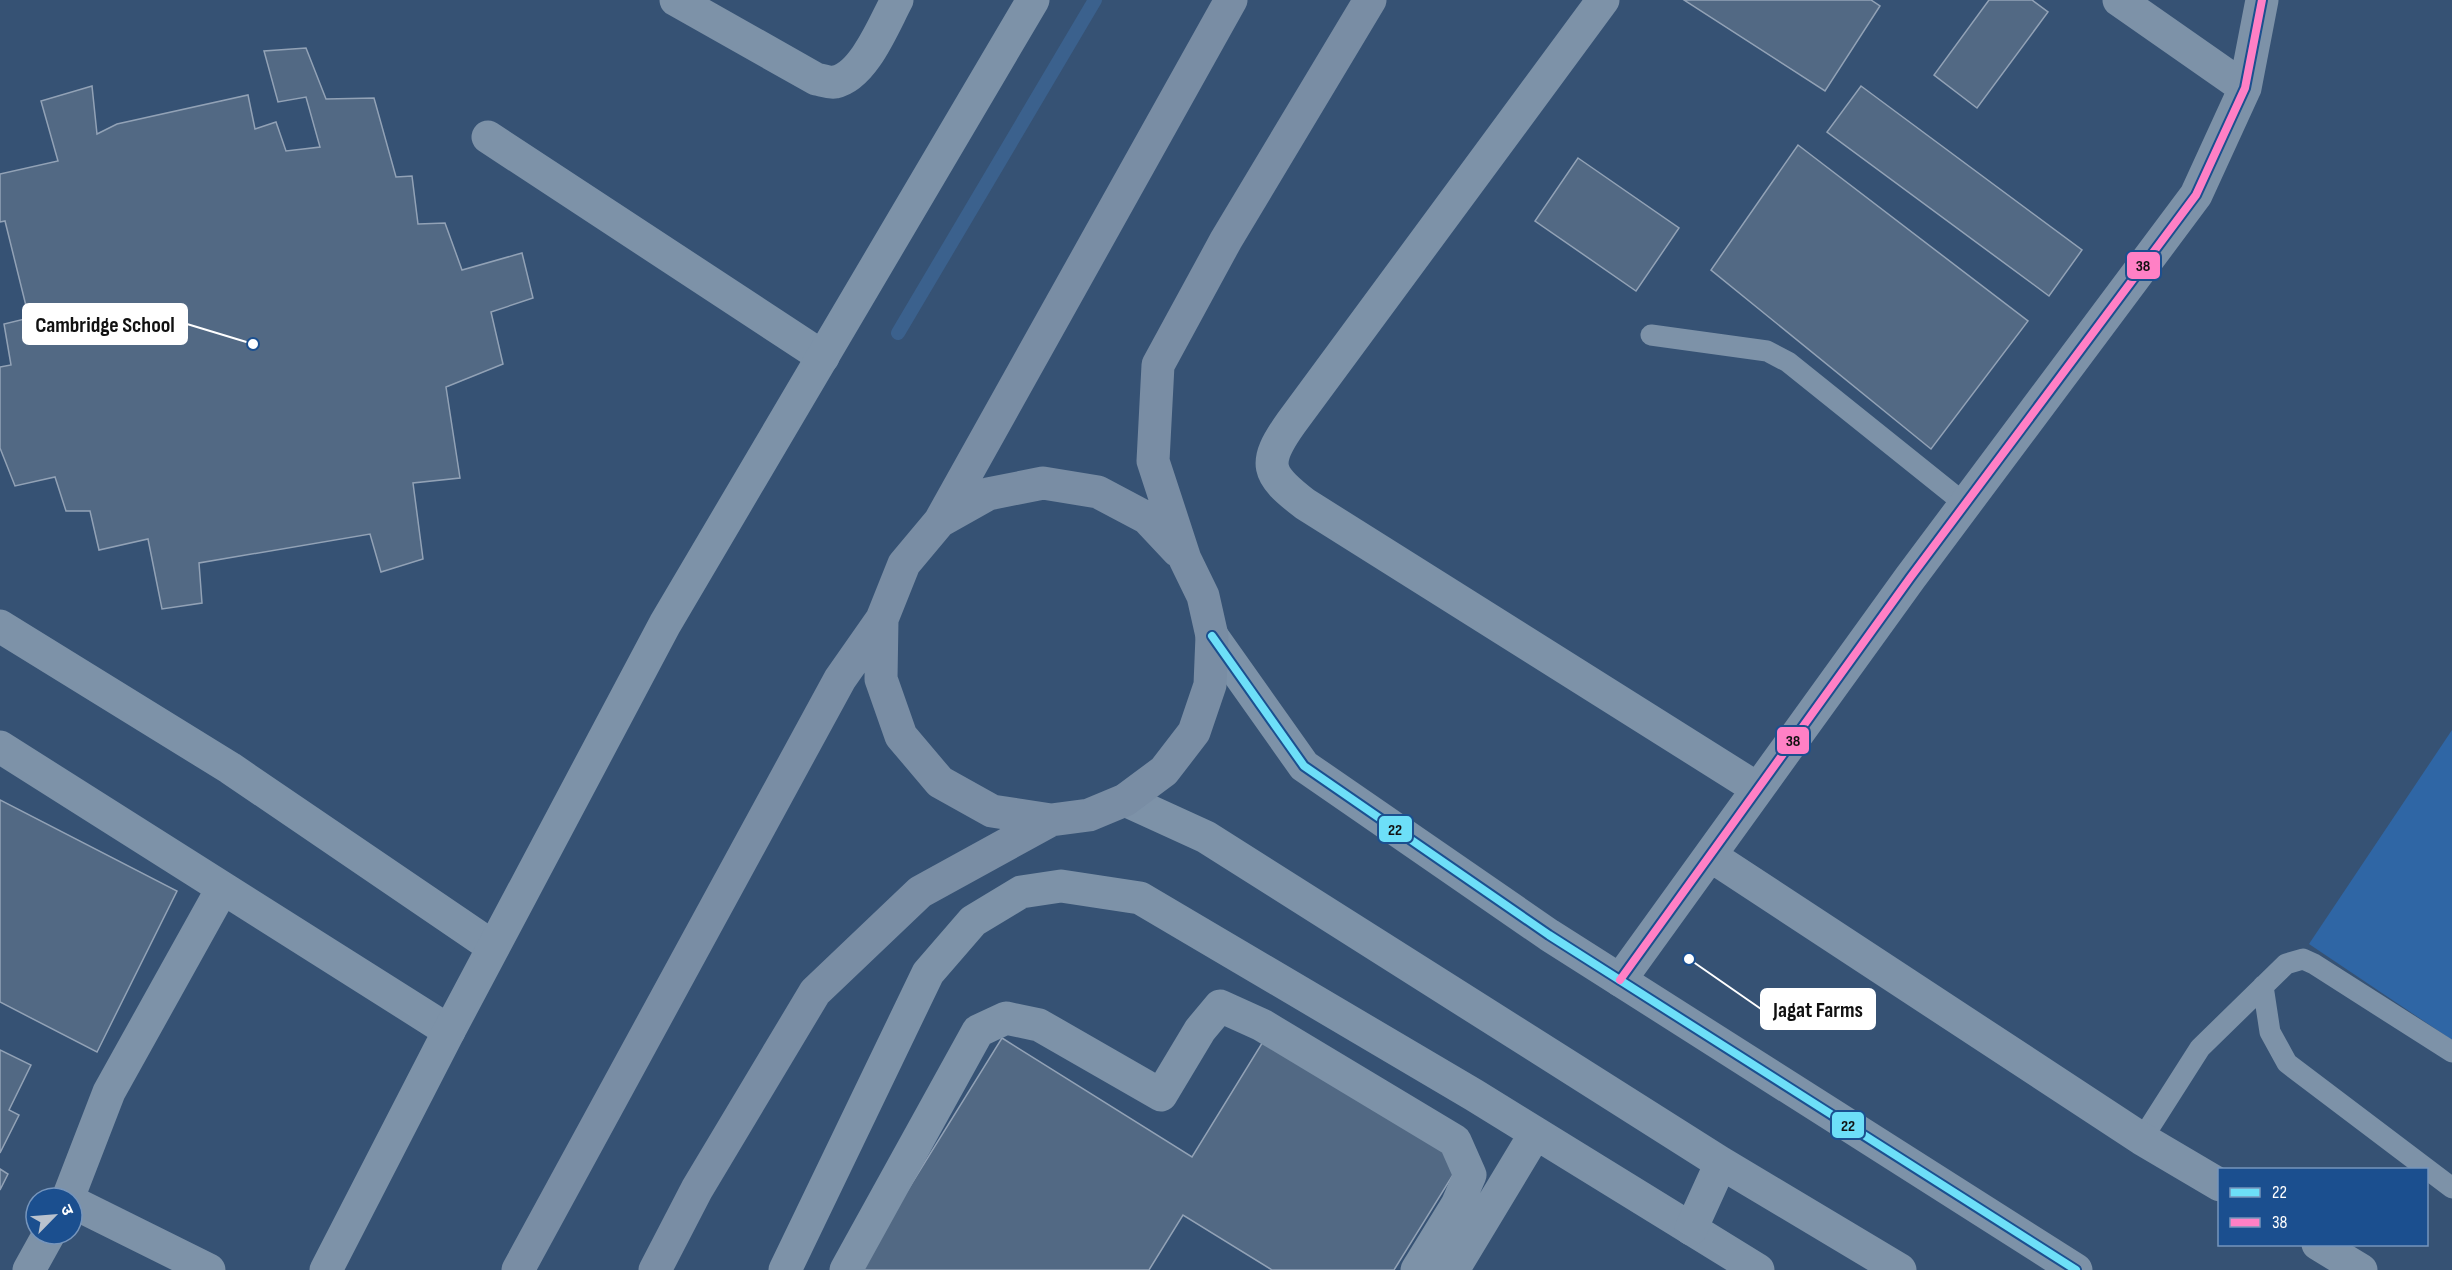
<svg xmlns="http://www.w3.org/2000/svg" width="2452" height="1270" viewBox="0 0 2452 1270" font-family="'Sofia Sans Condensed','Noto Sans Devanagari',sans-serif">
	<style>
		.green { fill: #2f66a5 }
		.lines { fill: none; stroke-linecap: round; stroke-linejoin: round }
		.stream { stroke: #3b618d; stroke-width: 14 }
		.building { fill: #526984; stroke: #92a2b6; stroke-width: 1.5 }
		.service { stroke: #7d92a8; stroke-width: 21 }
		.minor { stroke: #7d92a8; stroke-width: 33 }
		.tertiary { stroke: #7d92a8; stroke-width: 33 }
		.secondary { stroke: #798da4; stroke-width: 33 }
		.bus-1-casing { stroke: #1b4f8f; stroke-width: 12 }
		.bus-2-casing { stroke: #1b4f8f; stroke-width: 12 }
		.bus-1 { stroke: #6ddff8; stroke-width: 8 }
		.bus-2 { stroke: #ff80c5; stroke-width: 8 }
		.leader { fill: none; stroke: #fff; stroke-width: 2 }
		.callout-dot { fill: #fff; stroke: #1b4f8f; stroke-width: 2 }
		.callout { fill: #fff; stroke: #fff; stroke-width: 2 }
		.callout-label { font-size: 22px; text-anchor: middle; font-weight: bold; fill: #111 }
		.line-badge { stroke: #1b4f8f; stroke-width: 2 }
		.pale-badge-label { font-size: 16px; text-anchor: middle; font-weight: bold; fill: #111 }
	</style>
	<rect width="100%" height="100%" fill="#365274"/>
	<path class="green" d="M 2452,730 L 2452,1040 L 2309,944 Z"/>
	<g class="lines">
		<path class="stream" d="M 898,333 L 1095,0"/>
	</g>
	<path class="building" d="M 1684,0 L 1871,0 L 1880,6 L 1825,91 Z
		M 1989,0 L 2032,0 L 2048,12 L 1977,108 L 1934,75 Z
		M 306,48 L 326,99 L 374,98 L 396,177 L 412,176 L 418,224 L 445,223 L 462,270 L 522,253 L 533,298 L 491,312 L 503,364 L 446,387 L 460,478 L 413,483 L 423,559 L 381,572 L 370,534 L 199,563 L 202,603 L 162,609 L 148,539 L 99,550 L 90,511 L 66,511 L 55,477 L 15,486 L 0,448 L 0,367 L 11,365 L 4,324 L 29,318 L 5,221 L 0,222 L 0,174 L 58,161 L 41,101 L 92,86 L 97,134 L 117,124 L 248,95 L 255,129 L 276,122 L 286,151 L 320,147 L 306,97 L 278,102 L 264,51 Z
		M 1861,86 L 2082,250 L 2049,296 L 1827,132 Z
		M 1798,145 L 2028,321 L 1931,449 L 1711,270 Z
		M 1578,158 L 1679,228 L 1636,291 L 1535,221 Z
		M 0,800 L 177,891 L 97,1052 L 0,1002 Z
		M 1002,1038 L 1192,1157 L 1264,1040 L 1461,1162 L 1394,1270 L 1272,1270 L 1183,1215 L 1149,1270 L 858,1270 Z
		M 0,1050 L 31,1065 L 9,1110 L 19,1115 L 0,1153 Z
		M 0,1169 L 8,1174 L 0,1190 Z"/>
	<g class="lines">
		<path class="service" d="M 1651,335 L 1767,351 L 1788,362 L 1965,504
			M 2263,986 L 2270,1032 L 2287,1063 L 2452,1188
			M 2142,1139 L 2200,1048 L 2286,964 L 2303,959 L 2314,964 L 2452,1052"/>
		<path class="minor" d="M 676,0 L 816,79 C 822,80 829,83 835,82 C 864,76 884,24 897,0
			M 1603,0 L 1291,423 C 1262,464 1266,474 1305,504 L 1758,789
			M 2119,0 L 2245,88
			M 488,137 L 823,357
			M 0,626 L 230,768 L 493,947
			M 0,747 L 449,1031
			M 1711,856 L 2142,1139 L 2220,1185
			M 1620,980 L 1910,578 L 2196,195 L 2245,88 L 2262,0
			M 68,1198 L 109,1092 L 222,889
			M 72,1202 L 209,1270
			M 2318,1244 L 2361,1270
			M 29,1270 L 49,1234
			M 785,1270 L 928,973 L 973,921 L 1021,892 L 1061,886 L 1140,898 L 1474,1095 L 1758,1270
			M 846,1270 L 978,1031 L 1006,1018 L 1039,1025 L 1161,1095 L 1200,1030 L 1220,1006 L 1262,1025 L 1455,1141 L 1470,1175 L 1457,1205 L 1417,1270
			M 1453,1270 L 1535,1134"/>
		<path class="tertiary" d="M 1212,636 L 1304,766 L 1549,935 L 2076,1270
			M 1125,800 L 1206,837 L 1721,1163 L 1900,1270
			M 1691,1229 L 1721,1163
			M 326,1270 L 449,1031 L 665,624 L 1033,0"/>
		<path class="secondary" d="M 940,521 L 1231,0
			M 882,619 L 881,679 L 901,736 L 940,782 L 992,811 L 1051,820 L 1089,815 L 1125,800 L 1164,771 L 1194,732 L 1210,685 L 1212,636 L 1203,596 L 1185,559 L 1153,461 L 1158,365 L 1226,240 L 1370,0
			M 518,1270 L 840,679 L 882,619 L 904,564 L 940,521 L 988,494 L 1043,483 L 1098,492 L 1147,518 L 1178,551
			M 655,1270 L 697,1189 L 815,992 L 920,892 L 1051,820"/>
		<g class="bus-1-casing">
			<path id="bus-1" d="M 1212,636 L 1304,766 L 1549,935 L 2076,1270"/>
		</g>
		<g class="bus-2-casing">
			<path id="bus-2" d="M 1620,980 L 1910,578 L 2196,195 L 2245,88 L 2262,0"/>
		</g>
		<use href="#bus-1" class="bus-1"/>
		<use href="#bus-2" class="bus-2"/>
	</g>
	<path class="leader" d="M253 344L187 324M1689 959L1761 1009"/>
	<g class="callout-dot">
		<circle cx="253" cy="344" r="6"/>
		<circle cx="1689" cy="959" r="6"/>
	</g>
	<g class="callout">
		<rect x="23" y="304" width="164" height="40" rx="6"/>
		<rect x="1761" y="989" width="114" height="40" rx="6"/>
	</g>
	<g class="callout-label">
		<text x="105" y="332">Cambridge School</text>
		<text x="1818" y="1017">Jagat Farms</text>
	</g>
	<g class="line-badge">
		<rect x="2126" y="251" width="35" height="29" rx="6" fill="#ff80c5"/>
		<rect x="1776" y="726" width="34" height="29" rx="6" fill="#ff80c5"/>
		<rect x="1378" y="815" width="35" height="28" rx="6" fill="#6ddff8"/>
		<rect x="1831" y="1111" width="34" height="28" rx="6" fill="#6ddff8"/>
	</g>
	<g class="pale-badge-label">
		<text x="2143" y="271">38</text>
		<text x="1793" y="746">38</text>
		<text x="1395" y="835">22</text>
		<text x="1848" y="1131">22</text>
	</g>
	<rect x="2218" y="1168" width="210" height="78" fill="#1b4f8f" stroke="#7695bc" stroke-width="1.5"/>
	<rect x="2230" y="1188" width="30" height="9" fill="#6ddff8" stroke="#7695bc" stroke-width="1.5"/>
	<text x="2272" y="1198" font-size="18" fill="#ffffff">22</text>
	<rect x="2230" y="1218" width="30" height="9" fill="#ff80c5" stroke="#7695bc" stroke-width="1.5"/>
	<text x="2272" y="1228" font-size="18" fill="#ffffff">38</text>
	<g transform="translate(54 1216) rotate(65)"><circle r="28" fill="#1b4f8f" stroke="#7695bc" stroke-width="1.5"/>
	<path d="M0-4.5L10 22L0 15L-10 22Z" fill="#b9c2ce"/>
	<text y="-9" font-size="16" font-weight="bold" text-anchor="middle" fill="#ffffff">उ</text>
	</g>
</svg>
